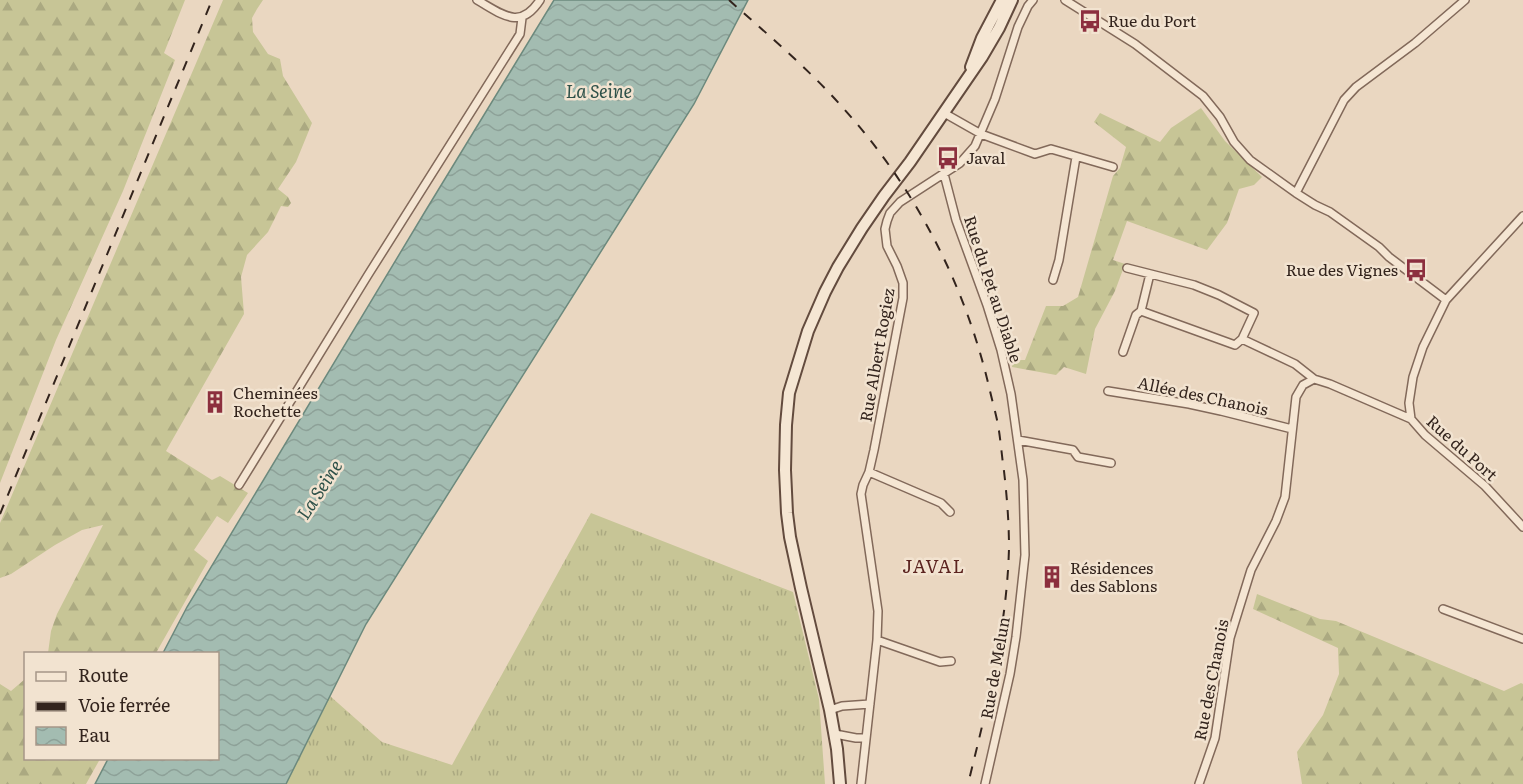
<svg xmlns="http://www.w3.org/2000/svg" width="1523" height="784" viewBox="0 0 1523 784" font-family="Literata,serif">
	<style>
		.grass { fill: url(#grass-tufts) }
		.forest { fill: url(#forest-firs) }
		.water { fill: url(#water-waves); stroke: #6c897d; stroke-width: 1.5 }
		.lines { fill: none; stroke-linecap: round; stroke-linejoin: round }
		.minor-casing { stroke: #82695a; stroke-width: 10 }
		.secondary-casing { stroke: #634b3e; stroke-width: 14 }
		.minor { stroke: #f5e6d3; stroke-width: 7 }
		.secondary { stroke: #f5e6d3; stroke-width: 10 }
		.rail { stroke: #33241d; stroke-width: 2; stroke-dasharray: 10 10; stroke-linecap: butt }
		.labels { text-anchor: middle; stroke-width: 5; stroke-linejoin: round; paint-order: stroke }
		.poi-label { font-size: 16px; fill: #33241d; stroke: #f2e3d0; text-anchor: start }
		.street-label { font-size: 16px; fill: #33241d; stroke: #f2e3d0 }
		.water-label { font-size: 18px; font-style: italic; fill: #2e5149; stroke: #f2e3d0 }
		.neighbourhood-label { font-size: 18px; letter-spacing: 1.5px; fill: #5c2420; stroke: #f2e3d0 }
	</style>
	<defs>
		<pattern id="grass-tufts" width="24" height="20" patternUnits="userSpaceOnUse" patternTransform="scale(1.5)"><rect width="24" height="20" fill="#c7c596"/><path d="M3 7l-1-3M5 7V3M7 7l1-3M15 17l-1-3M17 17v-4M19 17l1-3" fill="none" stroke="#aba981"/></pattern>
		<pattern id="forest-firs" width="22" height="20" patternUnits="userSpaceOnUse" patternTransform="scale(1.5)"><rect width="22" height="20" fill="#c7c596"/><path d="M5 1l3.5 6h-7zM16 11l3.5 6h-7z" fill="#aba981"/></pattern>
		<pattern id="water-waves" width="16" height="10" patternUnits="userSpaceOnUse" patternTransform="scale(1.5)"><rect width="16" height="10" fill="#a3bcb1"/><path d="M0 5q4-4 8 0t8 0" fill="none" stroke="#8da198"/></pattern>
	</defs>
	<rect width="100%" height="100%" fill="#ead7c1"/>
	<path class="grass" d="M 591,513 L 793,592 L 819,699 L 825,784 L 286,784 L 330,696 L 382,742 L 452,765 Z"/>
	<path class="forest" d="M 0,0 L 185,0 L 164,53 L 175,60 L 123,191 L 56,340 L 0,483 Z
		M 223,0 L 263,0 L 257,9 L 252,18 L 253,32 L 268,54 L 280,59 L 283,76 L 312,123 L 296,162 L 278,189 L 288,197 L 291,203 L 288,207 L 281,206 L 268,232 L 247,255 L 241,277 L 244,314 L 166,451 L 212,480 L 220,476 L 248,493 L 228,523 L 217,516 L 194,550 L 208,561 L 156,653 L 48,653 L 51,631 L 57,614 L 103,525 L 82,530 L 55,545 L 11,574 L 0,578 L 0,523 Z
		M 1201,108 L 1225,141 L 1262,177 L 1254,185 L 1239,189 L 1227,223 L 1207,250 L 1127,221 L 1113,260 L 1125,264 L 1115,291 L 1095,329 L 1086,374 L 1064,367 L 1056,375 L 1012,367 L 1013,360 L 1025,360 L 1046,306 L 1063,306 L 1078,297 L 1113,176 L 1120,168 L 1126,147 L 1094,122 L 1100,113 L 1160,142 L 1171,128 Z
		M 1257,594 L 1320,619 L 1336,621 L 1504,691 L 1521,683 L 1523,684 L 1523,784 L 1302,784 L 1297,752 L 1323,715 L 1339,674 L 1338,648 L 1253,609 Z
		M 25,679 L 26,758 L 100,759 L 86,784 L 0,784 L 0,684 L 11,691 Z"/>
	<path class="water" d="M 554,0 L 748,0 L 694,104 L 366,624 L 286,784 L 95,784 L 108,759 L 218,758 L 218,654 L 163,653 L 187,607 L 426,210 Z"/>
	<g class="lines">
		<g class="minor-casing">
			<path id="minor" d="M 477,0 C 502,14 520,31 540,0
				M 1065,0 L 1135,44 L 1203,96 L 1220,117 L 1234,142 L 1250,160 L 1296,193 L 1315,205 L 1330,212 L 1379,247 L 1389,257 L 1446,300 L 1423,347 L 1413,377 L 1409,403 L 1411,419 L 1425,435 L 1485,486 L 1523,527
				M 944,113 L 981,134 L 1035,154 L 1051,149 L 1113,167
				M 944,174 L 956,220 L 987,305 L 1001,350 L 1011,394 L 1023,480 L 1025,555 L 1016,637 L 1010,674 L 985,784
				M 1296,193 L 1344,100 L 1356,87 L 1415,43 L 1465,0
				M 1127,268 L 1194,285 L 1219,295 L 1254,313 L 1242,339 L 1295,364 L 1314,379
				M 1150,274 L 1141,311 L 1235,345 L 1242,339
				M 1053,280 L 1059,260 L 1076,157
				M 1446,300 L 1523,216
				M 1123,352 L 1136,315 L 1141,311
				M 1108,391 L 1189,404 L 1221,411 L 1292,429
				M 1018,440 L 1073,450 L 1078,457 L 1111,463
				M 869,472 L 941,503 L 950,512
				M 239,485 L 368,275 L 520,34 L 522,18
				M 1443,609 L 1523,639
				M 877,640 L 940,662 L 951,661
				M 830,710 L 842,706 L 870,704
				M 835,734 L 856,738 L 866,738
				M 861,784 L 877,640 L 878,611 L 861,494 L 863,485 L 869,472 L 874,450 L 903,298 L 903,283 L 897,266 L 887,246 L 885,229 L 887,221 L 890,213 L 900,202 L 960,163 L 975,146 L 995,99 L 1018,27 L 1028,6 L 1033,0
				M 1199,784 L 1215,738 L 1230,638 L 1251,570 L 1276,521 L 1285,497 L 1296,397 L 1303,385 L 1314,379 L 1330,384 L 1411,419"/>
		</g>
		<g class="secondary-casing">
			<path id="secondary" d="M 971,67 L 982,38 L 1002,0
				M 840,784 L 837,749 L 830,710 L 801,588 L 790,537 L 787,513 L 785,470 L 786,425 L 789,393 L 808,331 L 825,292 L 838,267 L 862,228 L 884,196 L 910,162 L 982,57 L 999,28 L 1012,0"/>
		</g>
		<use href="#minor" class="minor"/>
		<use href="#secondary" class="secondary"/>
		<path class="rail" d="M 729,0 C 768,35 809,69 844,109 C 916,189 966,286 990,391 C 993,404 997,417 999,431 C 1001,444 1002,458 1004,471 C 1007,497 1009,523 1009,548 C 1007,628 987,707 968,784
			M 0,514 L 212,0"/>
	</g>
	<defs>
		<g id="bus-bare" transform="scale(1.8)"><path d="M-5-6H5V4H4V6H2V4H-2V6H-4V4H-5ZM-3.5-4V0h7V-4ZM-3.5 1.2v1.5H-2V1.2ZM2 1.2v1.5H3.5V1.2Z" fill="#8c2f3e" stroke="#f2e3d0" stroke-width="2.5" paint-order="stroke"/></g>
		<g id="building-bare" transform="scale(1.8)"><path d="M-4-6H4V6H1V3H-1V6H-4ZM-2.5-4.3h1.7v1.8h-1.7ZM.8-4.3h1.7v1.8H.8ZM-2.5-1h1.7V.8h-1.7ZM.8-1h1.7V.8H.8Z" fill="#8c2f3e" stroke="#f2e3d0" stroke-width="2.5" paint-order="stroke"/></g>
	</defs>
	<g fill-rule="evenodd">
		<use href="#bus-bare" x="1090" y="21"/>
		<use href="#bus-bare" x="948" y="158"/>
		<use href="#bus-bare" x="1416" y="270"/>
		<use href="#building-bare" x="215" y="402"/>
		<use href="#building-bare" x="1052" y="577"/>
	</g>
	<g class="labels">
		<g class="poi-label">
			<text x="1108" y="27">Rue du Port</text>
			<text x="966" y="164">Javal</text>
			<text x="1398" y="276" text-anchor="end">Rue des Vignes</text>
			<text x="233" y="399">Cheminées<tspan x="233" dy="18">Rochette</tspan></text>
			<text x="1070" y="574">Résidences<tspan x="1070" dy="18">des Sablons</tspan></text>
		</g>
		<g class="street-label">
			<text transform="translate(993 289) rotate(72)" y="6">Rue du Pet au Diable</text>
			<text transform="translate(877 355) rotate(-80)" y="6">Rue Albert Rogiez</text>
			<text transform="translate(1203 396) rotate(12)" y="6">Allée des Chanois</text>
			<text transform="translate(1462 448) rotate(42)" y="6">Rue du Port</text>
			<text transform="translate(995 668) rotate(-80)" y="6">Rue de Melun</text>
			<text transform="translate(1211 680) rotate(-79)" y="6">Rue des Chanois</text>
		</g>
		<g class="water-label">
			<text x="599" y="98">La Seine</text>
			<text transform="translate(320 490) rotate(-57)" y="6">La Seine</text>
		</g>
		<g class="neighbourhood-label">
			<text x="934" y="573">JAVAL</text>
		</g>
	</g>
	<rect x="24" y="652" width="195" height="108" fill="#f2e3d0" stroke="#a69788" stroke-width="1.5"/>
	<rect x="36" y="672" width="30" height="9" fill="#f5e6d3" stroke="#a69788" stroke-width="1.5"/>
	<text x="78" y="682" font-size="18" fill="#33241d">Route</text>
	<rect x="36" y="702" width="30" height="9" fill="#33241d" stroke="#a69788" stroke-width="1.5"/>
	<text x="78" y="712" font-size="18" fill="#33241d">Voie ferrée</text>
	<rect x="36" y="727" width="30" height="18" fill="url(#water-waves)" stroke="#a69788" stroke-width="1.5"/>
	<text x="78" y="742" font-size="18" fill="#33241d">Eau</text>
</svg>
